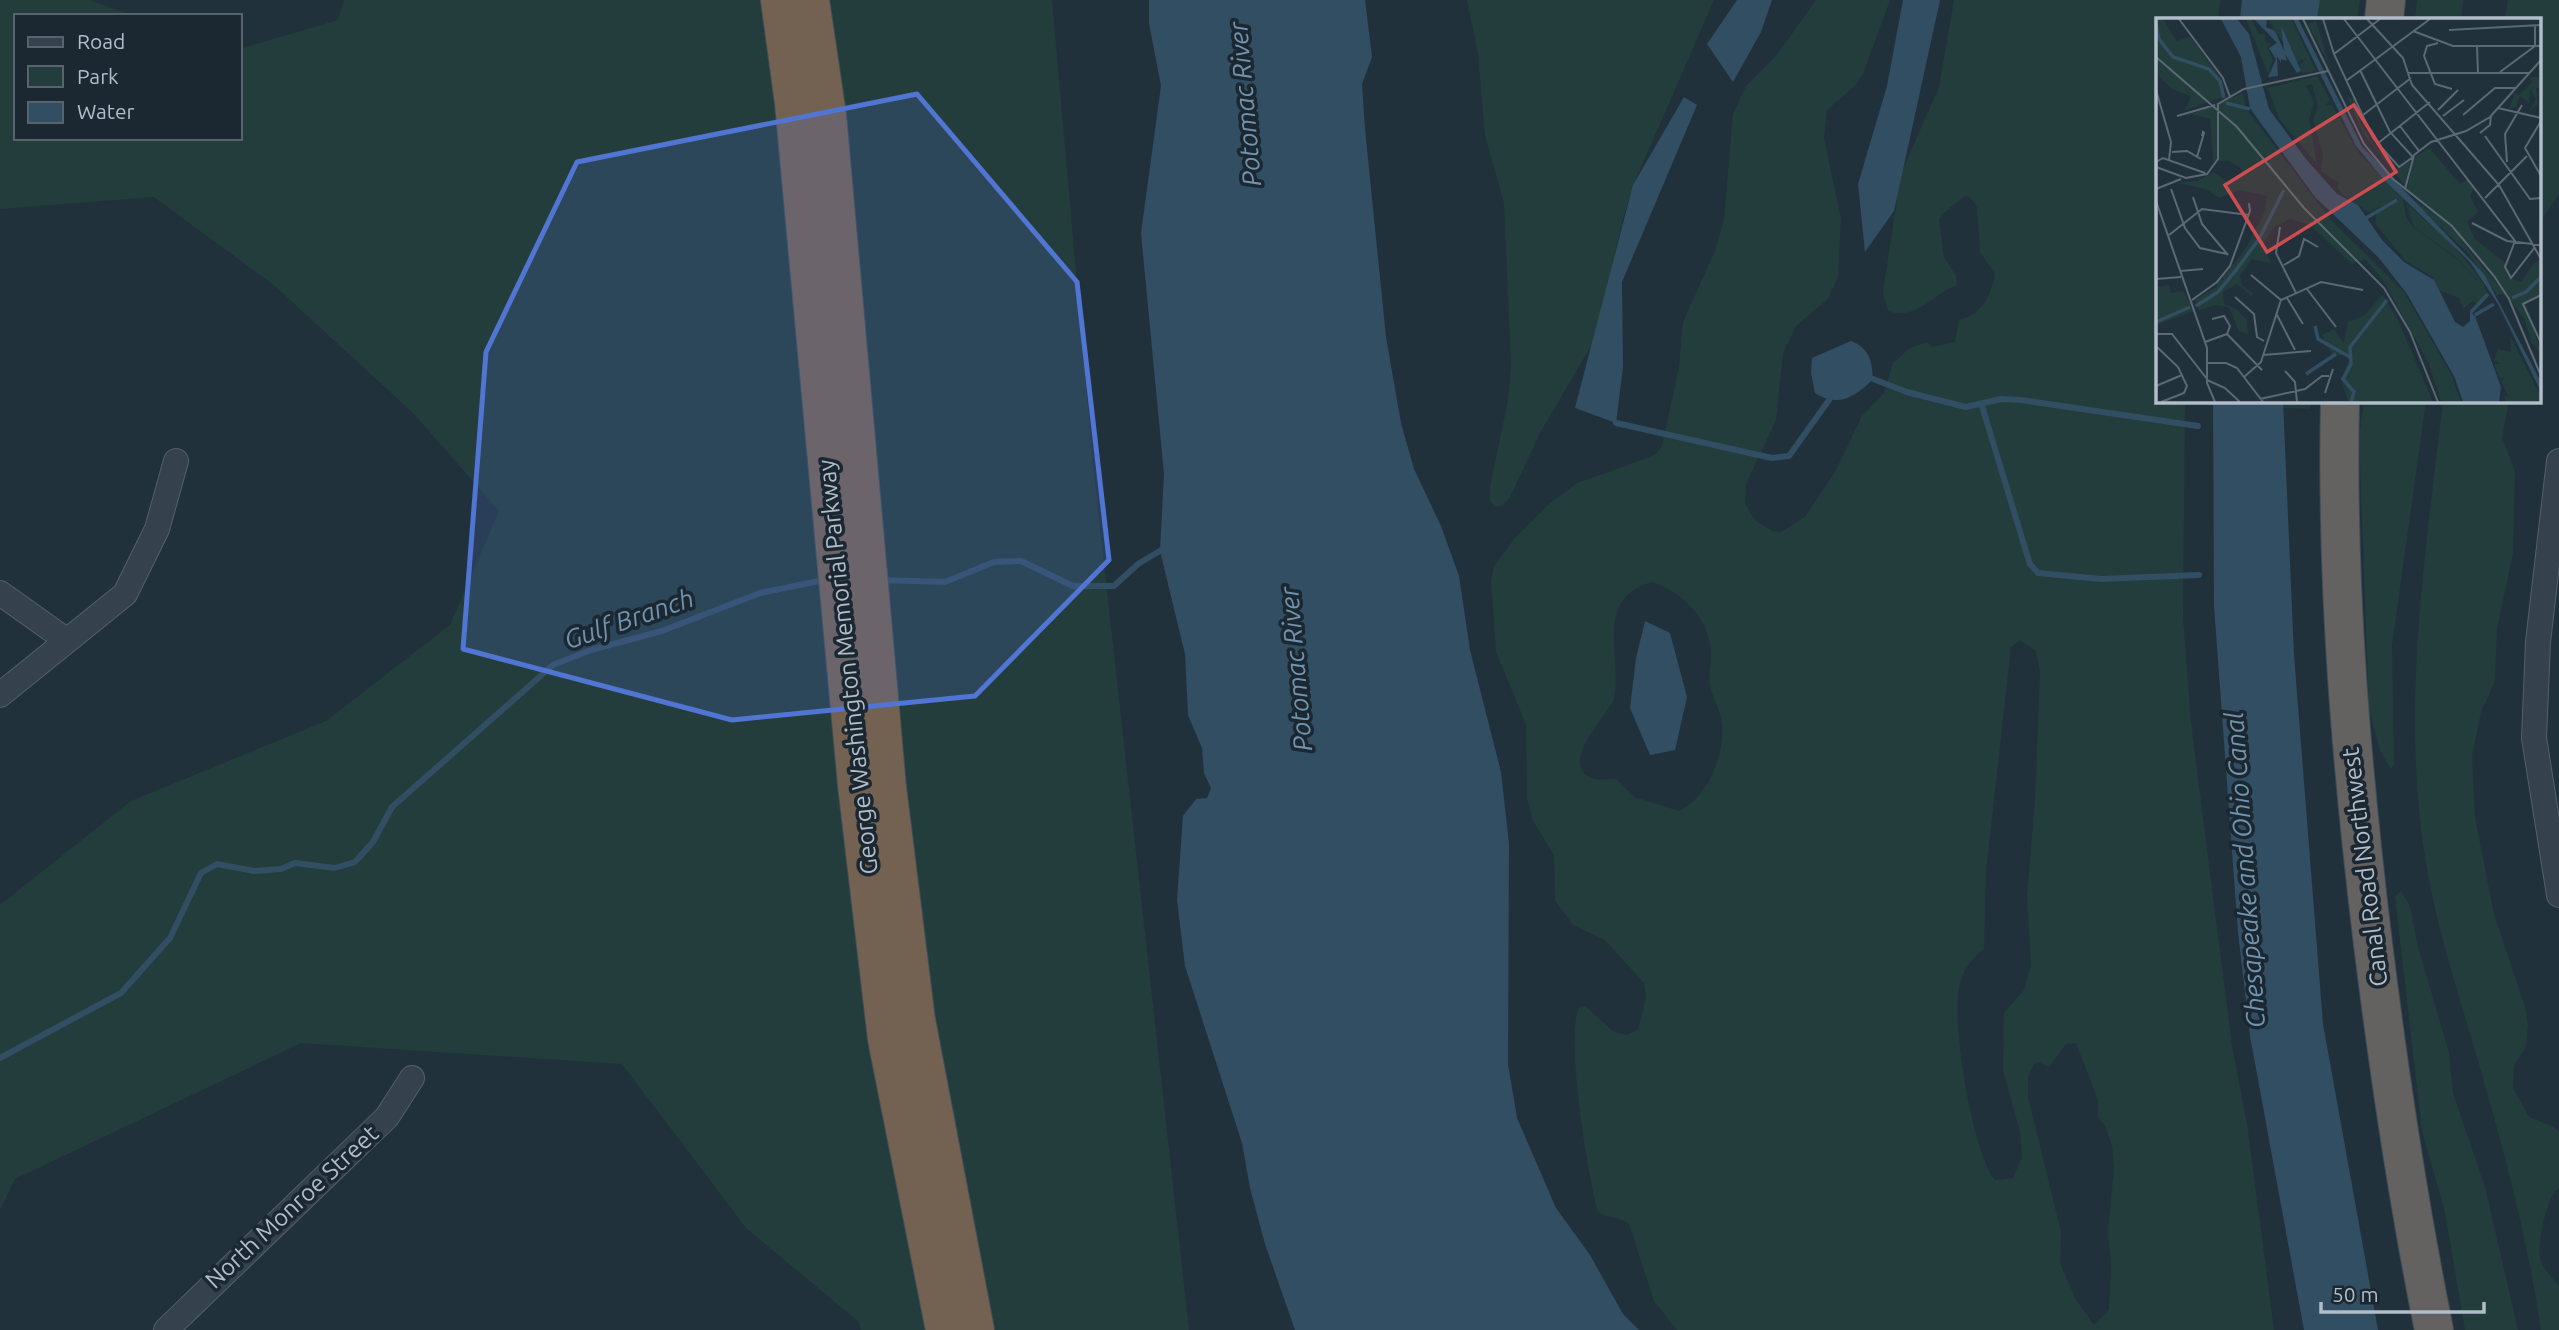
<svg xmlns="http://www.w3.org/2000/svg" width="2559" height="1330" viewBox="0 0 2559 1330" font-family="Ubuntu,sans-serif">
	<style>
		.green { fill: #233d3c; fill-rule: evenodd }
		.water { fill: #324e63 }
		.lines { fill: none; stroke-linecap: round; stroke-linejoin: round }
		.stream { stroke: #324e63; stroke-width: 6 }
		.minor-casing { stroke: #53606a; stroke-width: 26 }
		.trunk-casing { stroke: #414d57; stroke-width: 40 }
		.motorway-casing { stroke: #414d57; stroke-width: 40 }
		.minor { stroke: #35424d; stroke-width: 24 }
		.trunk { stroke: #636260; stroke-width: 38 }
		.motorway { stroke: #736152; stroke-width: 38 }
		.marked { fill: #5175d2; fill-opacity: 0.2; stroke: #5175d2; stroke-width: 5; stroke-linejoin: round }
		.labels { text-anchor: middle; stroke-width: 7; stroke-linejoin: round; paint-order: stroke }
		.street-label { font-size: 24px; fill: #b1bdc8; stroke: #1b2731 }
		.water-label { font-size: 26px; font-style: italic; fill: #7094ad; stroke: #1b2731 }
		.inset-river { fill: none; stroke: #324e63; stroke-width: 3.5 }
		.inset-road { fill: none; stroke: #5b6974; stroke-width: 2 }
		.view { fill: #cd4d50; fill-opacity: 0.15; stroke: #cd4d50; stroke-width: 3.5 }
		.inset-edge { fill: none; stroke: #b1bdc8; stroke-width: 3.5 }
	</style>
	<rect width="100%" height="100%" fill="#21313c"/>
	<path class="green" d="M 0,0 L 89,0 L 135,16 L 16,16 L 16,138 L 240,138 L 240,49 L 338,20 L 344,0 L 1052,0 L 1093,465 L 1189,1330 L 861,1330 L 859,1322 L 747,1229 L 622,1064 L 301,1043 L 15,1179 L 0,1210 L 0,905 L 131,801 L 326,721 L 450,625 L 499,511 L 414,414 L 275,286 L 154,197 L 0,209 Z
		M 1467,0 L 1714,0 L 1635,181 L 1623,218 L 1594,341 L 1541,431 L 1510,497 L 1503,505 L 1495,507 L 1490,500 L 1490,487 L 1508,400 L 1511,366 L 1504,203 L 1485,135 L 1478,54 Z
		M 1816,0 L 1890,0 L 1863,74 L 1856,85 L 1827,110 L 1824,138 L 1841,219 L 1838,277 L 1828,299 L 1796,326 L 1783,353 L 1776,420 L 1746,484 L 1745,504 L 1756,521 L 1772,531 L 1781,532 L 1805,517 L 1835,472 L 1862,416 L 1884,393 L 1893,363 L 1910,348 L 1927,342 L 1932,347 L 1955,342 L 1959,320 C 1982,315 1990,297 1995,274 L 1980,252 L 1977,207 L 1970,197 L 1965,196 L 1941,215 L 1939,220 L 1944,257 L 1956,276 L 1957,285 C 1932,294 1917,321 1888,311 L 1883,292 L 1901,173 L 1939,87 L 1954,0 L 2220,0 L 2218,19 L 2158,19 L 2158,401 L 2185,401 L 2183,617 L 2191,723 L 2232,1046 L 2247,1124 L 2274,1330 L 1677,1330 L 1654,1301 L 1629,1224 C 1620,1216 1608,1219 1598,1212 C 1588,1176 1565,1038 1579,1008 L 1585,1006 L 1614,1032 L 1627,1035 L 1638,1029 L 1646,998 L 1644,983 L 1605,940 L 1573,925 L 1555,900 L 1554,855 L 1532,819 L 1527,798 L 1526,724 L 1496,652 L 1491,580 L 1494,566 L 1515,538 L 1548,505 L 1577,483 L 1645,459 L 1656,454 L 1662,446 L 1679,367 L 1683,322 L 1715,251 L 1724,220 L 1733,114 L 1746,86 L 1777,55 ZM 1652,582 C 1682,591 1709,619 1711,651 C 1712,661 1708,672 1710,683 C 1711,697 1721,710 1722,724 C 1725,755 1708,797 1679,811 L 1634,797 L 1616,779 C 1610,779 1601,780 1595,779 C 1553,768 1611,711 1614,698 C 1623,659 1592,598 1652,582 ZM 2020,640 L 2036,651 L 2040,672 L 2035,801 L 2027,896 L 2031,965 L 2024,990 L 2004,1013 L 2003,1070 L 2020,1132 L 2022,1157 L 2013,1178 L 1995,1180 C 1972,1151 1952,1026 1959,989 C 1962,971 1970,960 1984,949 L 1986,872 L 2011,647 ZM 2076,1043 L 2098,1100 L 2098,1118 L 2105,1126 L 2112,1145 L 2114,1168 L 2108,1232 L 2111,1264 L 2109,1310 L 2094,1325 L 2076,1300 L 2060,1263 L 2061,1232 L 2028,1097 L 2028,1077 L 2034,1064 L 2038,1062 L 2049,1067 L 2066,1044 Z
		M 2320,0 L 2360,0 L 2357,19 L 2317,19 Z
		M 2417,0 L 2463,0 L 2461,19 L 2415,19 Z
		M 2508,0 L 2559,0 L 2559,194 L 2540,222 L 2540,19 L 2505,19 Z
		M 2283,401 L 2310,401 L 2310,409 L 2283,408 Z
		M 2364,401 L 2426,401 L 2392,645 L 2394,765 L 2391,769 L 2380,751 L 2369,709 L 2359,438 Z
		M 2443,401 L 2509,401 L 2502,438 L 2515,471 L 2513,553 L 2497,629 L 2495,681 L 2481,712 L 2472,756 L 2475,818 L 2494,914 L 2525,1007 L 2528,1024 L 2526,1046 L 2514,1066 L 2513,1088 L 2529,1117 L 2554,1127 L 2559,1132 L 2559,1188 C 2547,1194 2537,1244 2540,1258 C 2543,1269 2552,1278 2559,1286 L 2559,1330 L 2541,1330 C 2528,1241 2505,1154 2480,1068 C 2462,1004 2440,940 2428,874 C 2399,716 2425,558 2443,401 Z
		M 2401,891 L 2410,906 L 2418,947 L 2449,1053 L 2453,1093 L 2485,1187 L 2518,1330 L 2465,1330 L 2445,1212 L 2422,1131 L 2395,896 Z"/>
	<path class="water" d="M 1149,0 L 1365,0 L 1372,57 L 1362,84 L 1365,129 L 1386,337 L 1401,423 L 1414,469 L 1441,526 L 1459,576 L 1470,650 L 1501,772 L 1509,844 L 1508,1064 L 1517,1118 L 1556,1208 L 1590,1255 L 1623,1314 L 1639,1330 L 1295,1330 L 1265,1244 L 1250,1188 L 1242,1143 L 1185,966 L 1177,900 L 1183,816 L 1196,799 L 1207,798 L 1211,788 L 1204,773 L 1202,748 L 1188,715 L 1185,654 L 1160,551 L 1164,474 L 1141,233 L 1161,86 L 1149,23 Z
		M 1737,0 L 1772,0 L 1761,32 L 1733,82 L 1707,44 Z
		M 1903,0 L 1940,0 L 1894,211 L 1865,252 L 1858,184 L 1887,86 Z
		M 2242,0 L 2320,0 L 2317,19 L 2240,19 Z
		M 1684,97 L 1697,105 L 1622,282 L 1623,367 L 1616,423 L 1575,408 L 1633,185 Z
		M 1851,341 C 1869,348 1872,360 1873,379 C 1855,397 1839,408 1815,393 L 1811,373 L 1812,358 Z
		M 2213,401 L 2283,401 L 2294,655 L 2323,1024 L 2378,1330 L 2304,1330 L 2250,1036 L 2238,932 L 2214,606 Z
		M 1645,621 L 1670,633 L 1687,697 L 1675,750 L 1650,755 L 1630,708 L 1636,658 Z"/>
	<g class="lines">
		<path class="stream" d="M 1873,379 L 1907,392 L 1966,407 L 2001,399 L 2021,400 L 2198,426
			M 1982,406 L 2025,548 L 2030,564 L 2038,573 L 2101,579 L 2199,575
			M 1616,423 L 1772,458 L 1789,456 L 1829,400
			M 880,580 L 945,582 L 994,562 L 1021,561 L 1073,586 L 1114,586 L 1138,564 L 1168,546
			M 0,1058 L 121,993 L 170,938 L 201,873 L 217,864 L 254,871 L 281,869 L 295,863 L 335,868 L 355,862 L 373,842 L 392,807 L 553,665 L 591,650 L 662,631 L 760,593 L 824,580"/>
		<g class="minor-casing">
			<path id="minor" d="M 2559,461 L 2538,642 L 2534,738 L 2559,895
				M 0,593 L 66,640
				M 0,695 L 125,594 L 157,529 L 176,461
				M 166,1330 L 387,1117 L 412,1078"/>
		</g>
		<g class="trunk-casing">
			<path id="trunk" d="M 2384,19 L 2386,0
				M 2340,401 C 2336,583 2351,763 2373,944 C 2389,1073 2408,1202 2434,1330"/>
		</g>
		<g class="motorway-casing">
			<path id="motorway" d="M 780,0 L 794,103 L 857,785 L 887,1039 L 945,1330
				M 810,0 L 827,115 L 887,787 L 916,1020 L 975,1330"/>
		</g>
		<use href="#minor" class="minor"/>
		<use href="#trunk" class="trunk"/>
		<use href="#motorway" class="motorway"/>
	</g>
	<path class="marked" d="M 917,94 L 1077,282 L 1109,560 L 975,696 L 732,720 L 463,649 L 486,352 L 577,162 Z"/>
	<g class="labels">
		<g class="street-label">
			<text transform="translate(848 667) rotate(-96)" y="8">George Washington Memorial Parkway</text>
			<text transform="translate(2365 867) rotate(-97)" y="8">Canal Road Northwest</text>
			<text transform="translate(292 1207) rotate(-43)" y="8">North Monroe Street</text>
		</g>
		<g class="water-label">
			<text transform="translate(1245 104) rotate(-95)" y="9">Potomac River</text>
			<text transform="translate(629 619) rotate(-19)" y="9">Gulf Branch</text>
			<text transform="translate(1296 669) rotate(-95)" y="9">Potomac River</text>
			<text transform="translate(2245 870) rotate(-94)" y="9">Chesapeake and Ohio Canal</text>
		</g>
	</g>
	<g transform="translate(2156 18)">
		<rect width="385" height="385" fill="#21313c"/>
		<path d="M 0,1 L 7,1 L 21,23 L 34,19 L 64,59 L 69,78 L 29,92 L 35,78 L 16,71 L 0,56 ZM 90,1 L 95,1 L 103,16 L 109,16 L 110,25 L 117,25 L 111,28 L 117,42 L 112,56 ZM 112,1 L 135,1 L 160,53 L 146,55 L 143,47 L 151,40 L 140,45 L 125,6 L 129,28 ZM 160,3 L 174,49 L 199,98 L 191,79 L 198,81 L 204,104 L 218,127 L 238,151 L 254,143 L 249,168 L 209,118 L 152,6 ZM 161,58 L 174,82 L 170,87 L 176,87 L 203,135 L 247,181 L 250,199 L 256,208 L 302,242 L 328,270 L 302,241 L 258,209 L 250,185 L 296,226 L 323,259 L 332,274 L 328,270 L 332,276 L 322,287 L 317,283 L 307,291 L 303,280 L 283,272 L 276,259 L 249,242 L 219,205 L 221,193 L 235,189 L 242,181 L 213,194 L 188,178 L 181,169 L 183,165 L 165,153 L 167,137 L 157,102 L 162,89 L 156,66 L 150,68 L 158,84 L 153,101 L 161,146 L 123,101 L 112,70 ZM 373,59 L 385,59 L 385,70 L 380,70 L 382,86 L 373,94 L 380,81 L 374,70 L 373,85 L 364,78 L 360,89 L 353,91 L 359,75 L 363,77 L 376,64 ZM 87,75 L 90,91 L 176,203 L 248,274 L 295,356 L 305,384 L 285,384 L 273,346 L 227,262 L 209,241 L 196,246 L 154,207 L 134,201 L 117,210 L 107,226 L 115,245 L 96,241 L 84,257 L 86,267 L 98,276 L 95,278 L 81,266 L 67,274 L 68,286 L 79,290 L 91,302 L 92,316 L 83,313 L 73,289 L 60,287 L 43,292 L 39,282 L 59,270 L 90,230 L 109,193 L 111,178 L 84,172 L 63,180 L 50,171 L 21,165 L 41,163 L 58,154 L 73,165 L 87,158 L 85,150 L 73,143 L 57,143 L 54,101 L 35,96 ZM 273,130 L 304,166 L 311,161 L 318,168 L 314,179 L 322,193 L 311,204 L 319,221 L 349,245 L 354,260 L 365,264 L 378,245 L 385,242 L 385,277 L 369,284 L 385,335 L 375,324 L 369,302 L 322,238 L 251,171 L 258,140 ZM 248,175 L 290,205 L 349,276 L 341,277 L 312,235 ZM 13,267 L 15,275 L 27,273 L 38,293 L 0,307 L 0,269 ZM 226,277 L 240,298 L 277,384 L 192,384 L 185,360 L 193,343 L 190,336 L 177,338 L 166,317 L 178,311 L 188,325 L 192,304 L 208,298 ZM 354,317 L 385,379 L 385,384 L 349,384 L 348,378 L 353,379 L 345,364 L 349,359 L 343,361 L 338,346 L 344,346 L 338,342 L 342,331 L 355,334 Z" fill="#233d3c"/>
		<path d="M 65,1 L 81,1 L 93,16 L 113,91 L 150,141 L 181,176 L 202,187 L 226,222 L 248,244 L 278,262 L 299,304 L 307,309 L 314,303 L 314,293 L 319,298 L 345,369 L 343,384 L 307,384 L 298,358 L 251,276 L 223,240 L 159,179 L 101,100 L 94,90 L 85,39 ZM 111,1 L 110,9 L 119,13 L 128,33 L 125,7 L 145,53 L 141,55 L 129,36 L 131,43 L 125,41 L 125,45 L 121,38 L 122,58 L 112,59 L 120,41 L 113,30 L 121,25 L 99,2 ZM 137,1 L 142,1 L 206,128 L 328,256 L 385,364 L 385,374 L 342,286 L 314,244 L 229,163 L 200,128 Z" fill="#324e63"/>
		<path class="inset-river" d="M 0,6 L 3,21 L 17,39 L 53,51 L 64,63 L 68,80M 70,85 L 94,91M 210,200 L 241,182M 356,280 L 370,274 L 385,259M 40,288 L 62,274 L 80,252 L 103,221 L 128,172M 315,294 L 332,276M 319,297 L 338,286M 0,304 L 34,289M 159,308 L 162,321 L 194,339M 150,356 L 180,336M 195,384 L 198,374 L 187,361 L 195,346 L 194,329 L 231,282"/>
		<path class="inset-road" d="M 23,1 L 67,60 L 74,79M 147,1 L 208,126 L 237,161 L 296,208 L 338,258 L 353,281 L 385,358M 167,1 L 178,36 L 217,120 L 243,149 L 257,139 L 234,114 L 204,52M 188,1 L 359,223 L 349,249 L 355,260 L 379,229M 211,1 L 247,40 L 256,67 L 343,167 L 385,241M 293,12 L 385,7M 257,13 L 297,28 L 385,28M 282,25 L 271,28 L 268,38 L 279,66 L 296,71M 321,28 L 322,55M 178,36 L 224,1M 0,39 L 81,109 L 148,190 L 228,270 L 254,314 L 282,384M 344,54 L 379,28 L 379,8M 252,55 L 374,55M 190,63 L 274,1M 0,72 L 15,124 L 13,142M 342,90 L 385,100M 282,92 L 302,72M 207,97 L 255,60M 307,97 L 339,70 L 360,70M 21,98 L 59,87M 287,98 L 308,82M 385,103 L 369,130 L 385,158M 244,108 L 263,133M 324,115 L 334,107 L 335,98M 329,118 L 374,181 L 385,180M 221,126 L 274,84M 16,134 L 31,133 L 45,141M 41,139 L 48,115 L 47,114 L 46,118M 0,144 L 7,140 L 49,155M 351,144 L 349,116 L 366,87M 0,149 L 30,160 L 51,156 L 62,141 L 62,86 L 88,71 L 172,53M 0,171 L 25,161M 15,171 L 29,210 L 44,230 L 71,236M 249,171 L 258,137 L 275,124 L 310,113 L 334,99 L 385,42M 37,179 L 46,206 L 72,237M 329,180 L 371,138M 0,183 L 51,330 L 51,365 L 59,384M 316,205 L 351,223 L 385,227M 124,209 L 120,235 L 140,275M 13,217 L 46,191 L 93,197M 128,247 L 143,238 L 148,221 L 162,229M 24,253 L 47,251M 95,257 L 125,282M 0,261 L 25,259M 151,271 L 180,309M 385,277 L 367,286 L 385,325M 79,279 L 98,296 L 101,319 L 108,323M 131,280 L 147,306M 36,282 L 61,264 L 74,248 L 94,193 L 93,185M 120,295 L 139,332M 56,301 L 68,298 L 74,308 L 71,316M 0,316 L 16,316 L 51,361M 71,316 L 106,352M 49,324 L 71,316M 0,328 L 22,349 L 31,368 L 28,375 L 5,384M 107,337 L 155,333M 51,345 L 70,345 L 81,350 L 107,384M 129,353 L 139,364 L 141,384M 88,359 L 105,344 L 125,282 L 165,264 L 207,272M 51,362 L 69,370 L 84,384M 0,368 L 26,357M 169,375 L 177,351M 104,381 L 149,371 L 166,358 L 173,358"/>
		<path class="view" d="M 198,87 L 240,154 L 111,234 L 69,167 Z"/>
		<rect width="385" height="385" class="inset-edge"/>
	</g>
	<rect x="14" y="14" width="228" height="126" fill="#1b2731" stroke="#57636d" stroke-width="2"/>
	<rect x="28" y="37" width="35" height="10" fill="#35424d" stroke="#57636d" stroke-width="2"/>
	<text x="77" y="49" font-size="21" fill="#b1bdc8">Road</text>
	<rect x="28" y="66" width="35" height="21" fill="#233d3c" stroke="#57636d" stroke-width="2"/>
	<text x="77" y="84" font-size="21" fill="#b1bdc8">Park</text>
	<rect x="28" y="102" width="35" height="21" fill="#324e63" stroke="#57636d" stroke-width="2"/>
	<text x="77" y="119" font-size="21" fill="#b1bdc8">Water</text>
	<path d="M2321 1302v10h163v-10" fill="none" stroke="#b1bdc8" stroke-width="3.5"/>
	<text x="2332" y="1302" font-size="21" fill="#b1bdc8" stroke="#1b2731" stroke-width="5" paint-order="stroke">50 m</text>
</svg>
